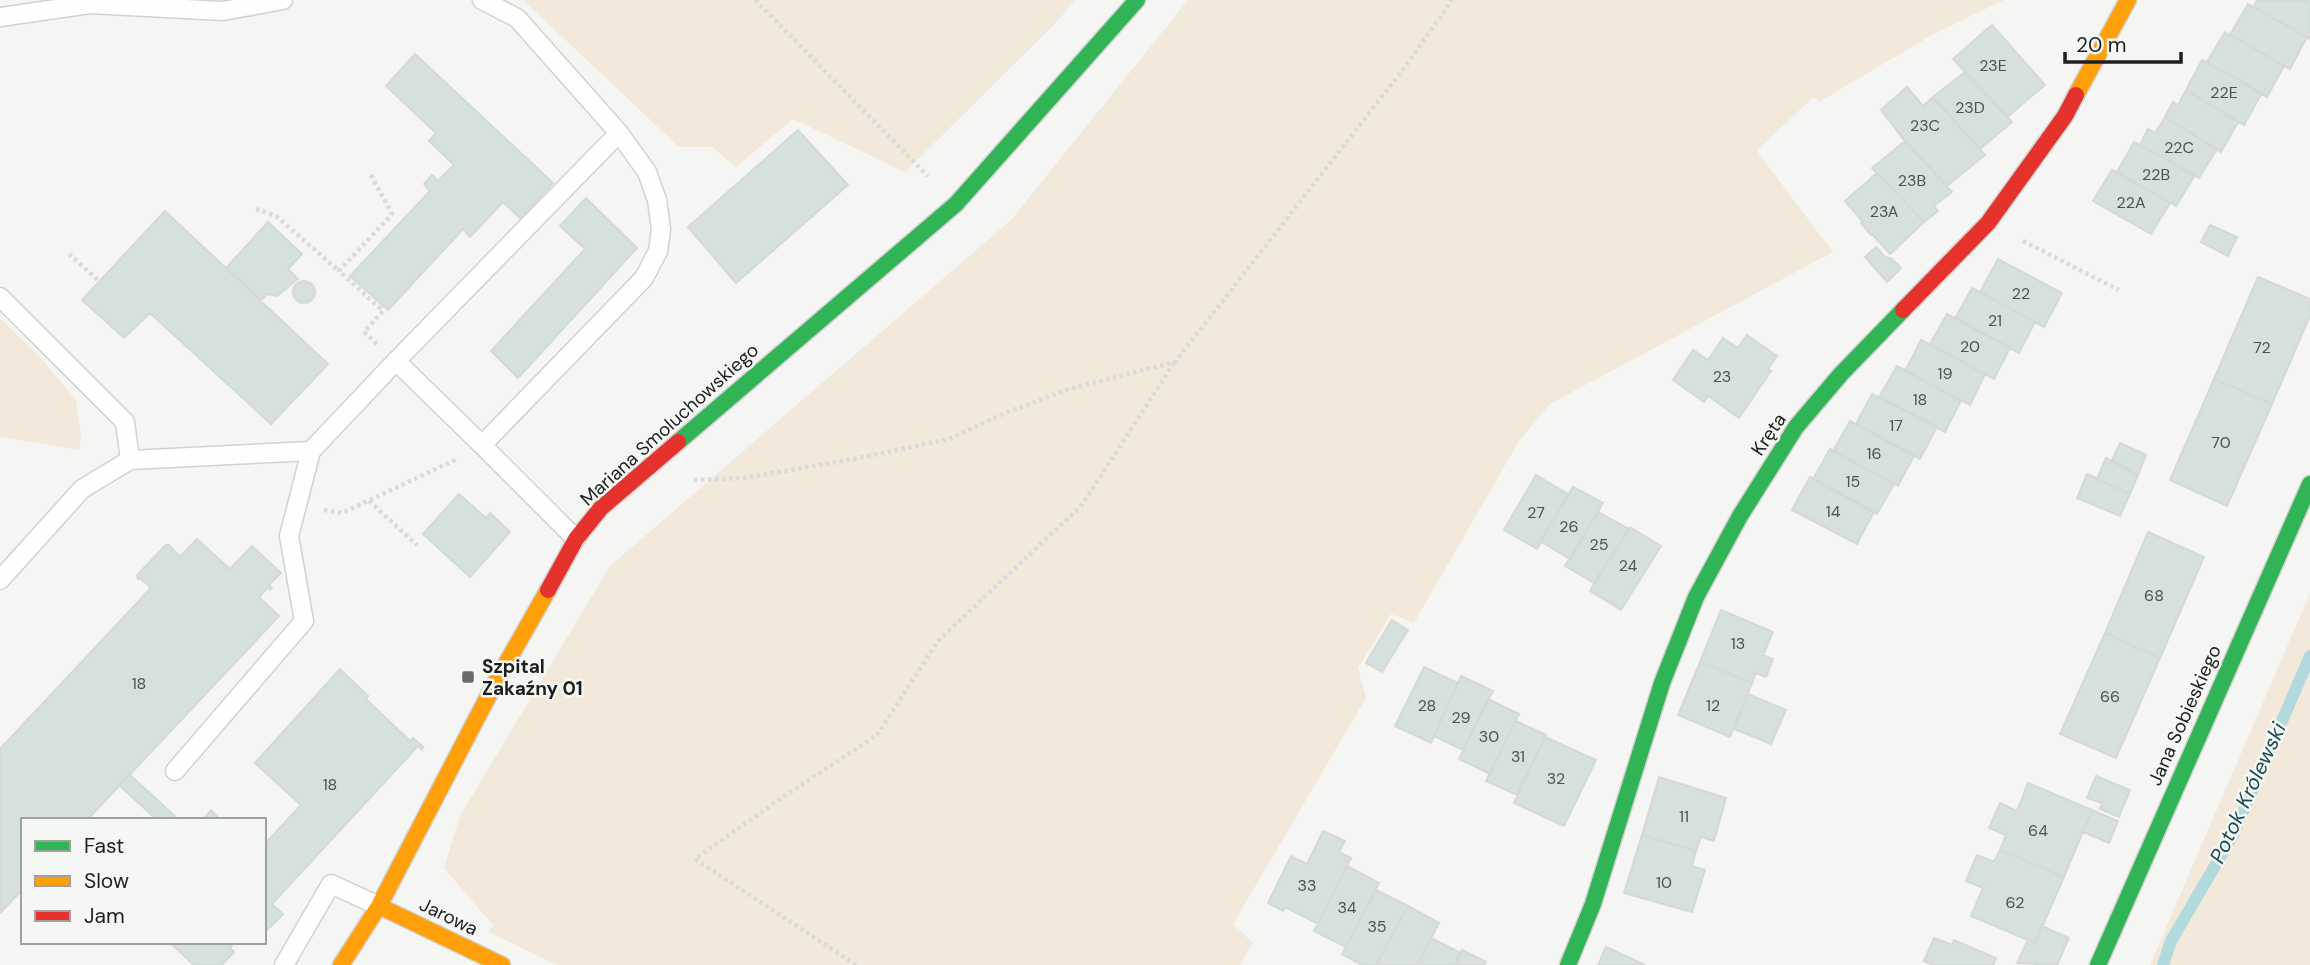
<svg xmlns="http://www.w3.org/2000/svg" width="2310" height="965" viewBox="0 0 2310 965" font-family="'DM Sans',sans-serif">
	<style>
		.green { fill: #f2e9da }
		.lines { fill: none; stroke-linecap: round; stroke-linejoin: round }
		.stream { stroke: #b2d9db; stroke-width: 12 }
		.building { fill: #d6e0dc; stroke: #d6d8d6; stroke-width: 2 }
		.lane-casing { stroke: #d1d2d0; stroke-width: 21 }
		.fast-casing { stroke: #d1d2d0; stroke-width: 19 }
		.slow-casing { stroke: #d1d2d0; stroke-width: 19 }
		.jam-casing { stroke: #d1d2d0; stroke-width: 19 }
		.path { stroke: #dadad9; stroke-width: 4.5; stroke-dasharray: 3.5 3.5; stroke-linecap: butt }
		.lane { stroke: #fefefd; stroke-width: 18 }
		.fast { stroke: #30b455; stroke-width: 16 }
		.slow { stroke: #ff9f0a; stroke-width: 16 }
		.jam { stroke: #e5322d; stroke-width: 16 }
		.poi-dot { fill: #696a69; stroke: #f4f7f3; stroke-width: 2.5 }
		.labels { text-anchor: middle; stroke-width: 5; stroke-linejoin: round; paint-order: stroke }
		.number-label { font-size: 16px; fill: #4e5150 }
		.street-label { font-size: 19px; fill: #1e1f1e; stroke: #f4f7f3 }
		.poi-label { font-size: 19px; font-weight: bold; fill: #1e1f1e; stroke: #f4f7f3; text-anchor: start }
		.water-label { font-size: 21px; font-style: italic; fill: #1c4c50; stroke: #f4f7f3 }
	</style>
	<rect width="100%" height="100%" fill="#f5f6f4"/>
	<path class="green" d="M 523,0 L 1075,0 L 1055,24 L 905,172 L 793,119 L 736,167 L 712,147 L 679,147 Z
		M 1188,0 L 2004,0 L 1932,35 L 1819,102 L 1813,97 L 1757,151 L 1833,252 L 1550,404 L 1519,441 L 1414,623 L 1391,614 L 1358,668 L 1366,698 L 1233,924 L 1253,943 L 1240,965 L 557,965 L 489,932 L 493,925 L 444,868 L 460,816 L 610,566 L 1011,220 Z
		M 0,318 L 40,357 L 76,400 L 81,435 L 79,450 L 0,437 Z
		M 2310,593 L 2310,965 L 2150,965 Z"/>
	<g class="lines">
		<path class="stream" d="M 2163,965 L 2171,941 L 2233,835 L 2310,656"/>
	</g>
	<path class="building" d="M 2257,0 L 2310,1 L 2310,39 L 2254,7 Z
		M 2248,4 L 2307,37 L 2290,69 L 2230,35 Z
		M 1992,25 L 2045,85 L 2007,117 L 1953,59 Z
		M 2225,32 L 2284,66 L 2267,97 L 2207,62 Z
		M 415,54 L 553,183 L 520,218 L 503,202 L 470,237 L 463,229 L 388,310 L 350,276 L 430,191 L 424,184 L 432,175 L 438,181 L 454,165 L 429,141 L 436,133 L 386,86 Z
		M 2202,60 L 2262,93 L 2244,125 L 2186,90 Z
		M 1965,72 L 2012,122 L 1980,149 L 1933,97 Z
		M 1907,87 L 1923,106 L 1933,97 L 1985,155 L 1947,186 L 1905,141 L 1881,110 Z
		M 2186,90 L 2238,122 L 2221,152 L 2165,117 L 2173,102 L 2178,105 Z
		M 2165,117 L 2217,149 L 2199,178 L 2140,145 L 2148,129 L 2155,133 Z
		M 798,130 L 848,185 L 736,283 L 688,227 Z
		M 1905,141 L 1952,192 L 1934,206 L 1938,211 L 1924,222 L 1872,168 Z
		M 2134,142 L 2195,175 L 2176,206 L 2117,172 Z
		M 2112,170 L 2170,203 L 2151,234 L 2093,201 Z
		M 1877,173 L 1924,222 L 1890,254 L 1872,234 L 1871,235 L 1861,223 L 1863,222 L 1845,201 Z
		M 586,198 L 637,248 L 518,378 L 491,351 L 585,249 L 560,226 Z
		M 165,211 L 328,364 L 271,424 L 150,313 L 124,338 L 82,300 Z
		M 268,222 L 302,254 L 288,269 L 298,279 L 277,296 L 268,294 L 261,300 L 226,268 Z
		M 2210,225 L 2237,237 L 2228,256 L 2201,242 Z
		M 1876,247 L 1885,257 L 1892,259 L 1901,268 L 1887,282 L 1865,257 Z
		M 1998,259 L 2062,293 L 2044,327 L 1980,292 Z
		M 2258,277 L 2310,299 L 2310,316 L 2272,404 L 2214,379 Z
		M293 292a11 11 0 1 1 22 0a11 11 0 1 1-22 0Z
		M 1972,288 L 2035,322 L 2019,353 L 1955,318 Z
		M 1947,314 L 2010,348 L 1994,379 L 1930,344 Z
		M 1747,335 L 1777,356 L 1768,369 L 1771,371 L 1739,418 L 1708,396 L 1704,402 L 1673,380 L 1693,350 L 1708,360 L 1723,338 L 1738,348 Z
		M 1921,340 L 1985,374 L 1970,405 L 1905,371 Z
		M 1897,366 L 1961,401 L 1945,432 L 1879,397 Z
		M 2214,379 L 2272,404 L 2227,506 L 2170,480 Z
		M 1872,394 L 1937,427 L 1920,459 L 1856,424 Z
		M 1850,421 L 1914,456 L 1898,486 L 1833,451 Z
		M 2120,443 L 2146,455 L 2138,475 L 2112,460 Z
		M 1830,449 L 1894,484 L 1877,514 L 1813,479 Z
		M 2106,458 L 2138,475 L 2130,494 L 2097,479 Z
		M 2087,474 L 2130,494 L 2120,516 L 2077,498 Z
		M 1536,475 L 1568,494 L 1537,549 L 1504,530 Z
		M 1810,477 L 1874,512 L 1857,544 L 1792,510 Z
		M 1573,487 L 1603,503 L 1570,559 L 1540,541 Z
		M 459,494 L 486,518 L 490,513 L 510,532 L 470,577 L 423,534 Z
		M 1598,512 L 1629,529 L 1594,583 L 1565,566 Z
		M 1630,527 L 1661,546 L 1621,610 L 1590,591 Z
		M 2148,532 L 2204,557 L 2160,658 L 2105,633 Z
		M 197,539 L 230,569 L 252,546 L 281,573 L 269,585 L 272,588 L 270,590 L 268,587 L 259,597 L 279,616 L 87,820 L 23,820 L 23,889 L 0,913 L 0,749 L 151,588 L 140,578 L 138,579 L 137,575 L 166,545 L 169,545 L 180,557 Z
		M 1721,610 L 1773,632 L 1763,655 L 1773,659 L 1766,677 L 1756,673 L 1752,683 L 1700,662 Z
		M 1392,620 L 1408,630 L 1382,672 L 1366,663 Z
		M 2105,633 L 2160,658 L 2116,758 L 2060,734 Z
		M 1700,662 L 1752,683 L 1730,737 L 1678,715 Z
		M 1424,667 L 1458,683 L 1431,743 L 1395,726 Z
		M 340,669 L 368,696 L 366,699 L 410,741 L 413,738 L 423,747 L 422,750 L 418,746 L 272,904 L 283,914 L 267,930 L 264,927 L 264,845 L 301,805 L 255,763 Z
		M 1461,676 L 1493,691 L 1463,750 L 1434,736 Z
		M 1748,694 L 1786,710 L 1771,744 L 1734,729 Z
		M 1488,699 L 1519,714 L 1490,774 L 1459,759 Z
		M 1516,721 L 1546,735 L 1517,795 L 1486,781 Z
		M 1545,737 L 1596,760 L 1564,826 L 1514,803 Z
		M 129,774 L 179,820 L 157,820 L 119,785 Z
		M 2096,776 L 2130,790 L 2119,817 L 2100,809 L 2102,803 L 2087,798 Z
		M 1659,777 L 1726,798 L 1714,841 L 1701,837 L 1696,851 L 1642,835 Z
		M 2028,783 L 2092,810 L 2064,877 L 2000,850 L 2006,835 L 1989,828 L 2000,803 L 2017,811 Z
		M 211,810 L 220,820 L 203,820 Z
		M 2092,810 L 2118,821 L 2109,843 L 2083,832 Z
		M 1323,831 L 1345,841 L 1339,852 L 1351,858 L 1318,924 L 1285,907 L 1283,911 L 1268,903 L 1291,856 L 1307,864 Z
		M 1642,835 L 1696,851 L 1692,866 L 1705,870 L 1692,912 L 1624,893 Z
		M 2000,850 L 2064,877 L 2035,943 L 1971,916 L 1983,888 L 1966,881 L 1977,855 L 1994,862 Z
		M 1347,866 L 1379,883 L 1346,947 L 1314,931 Z
		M 1376,890 L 1408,906 L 1376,965 L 1362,965 L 1342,954 Z
		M 1408,906 L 1439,923 L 1417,965 L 1376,965 Z
		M 2042,926 L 2069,938 L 2057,965 L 2017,963 L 2028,940 L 2035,943 Z
		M 1431,938 L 1461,953 L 1455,965 L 1417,965 Z
		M 1934,938 L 1952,945 L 1954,940 L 1996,958 L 1993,965 L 1933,965 L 1924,961 Z
		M 169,942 L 235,942 L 230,948 L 234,952 L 222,965 L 194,965 Z
		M 1606,947 L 1645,965 L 1598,965 Z
		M 1462,950 L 1486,962 L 1484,965 L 1455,965 Z"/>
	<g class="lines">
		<g class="lane-casing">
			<path id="lane" d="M 482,0 L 517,18 L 619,133 L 647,172 L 657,200 L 661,229 L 658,251 L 644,278 L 482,445 L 576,539
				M 0,17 L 90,4 L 223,11 L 283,0
				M 0,297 L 125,422 L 130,460 L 311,451
				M 396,361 L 619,133
				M 0,580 L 82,489 L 130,460
				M 175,771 L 304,621 L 289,536 L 311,451 L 396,361 L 482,445
				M 284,965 L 331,884 L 379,906"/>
		</g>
		<g class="fast-casing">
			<path id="fast" d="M 678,442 L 956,204 L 1137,0
				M 1568,965 L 1593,904 L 1662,683 L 1696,597 L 1740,516 L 1796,427 L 1841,374 L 1903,310
				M 2098,965 L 2310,484"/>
		</g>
		<g class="slow-casing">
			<path id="slow" d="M 2076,95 L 2128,0
				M 379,906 L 502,965
				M 341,965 L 379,906 L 493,687 L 548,590"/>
		</g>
		<g class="jam-casing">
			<path id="jam" d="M 1903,310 L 1988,223 L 2065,116 L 2076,95
				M 548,590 L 576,539 L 601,508 L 678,442"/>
		</g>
		<path class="path" d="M 755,0 L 928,176
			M 371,175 L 392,214 L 339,271 L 383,311 L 364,332 L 377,344
			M 256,209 L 276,216 L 339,271
			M 2023,241 L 2119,290
			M 69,254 L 99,281
			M 694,480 L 744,478 L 854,459 L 949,439 L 1005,413 L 1069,389 L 1175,362 L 1405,67 L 1452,0
			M 369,501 L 417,545
			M 324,510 L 342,513 L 457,459
			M 856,965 L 695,859 L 783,797 L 877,735 L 938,641 L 1082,505 L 1174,363"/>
		<use href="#lane" class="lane"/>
		<use href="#fast" class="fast"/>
		<use href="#slow" class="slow"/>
		<use href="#jam" class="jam"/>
	</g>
	<rect class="poi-dot" x="461" y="670" width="14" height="14" rx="3.5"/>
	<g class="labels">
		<g class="number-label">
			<text x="1993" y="71">23E</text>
			<text x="2224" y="98">22E</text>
			<text x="1970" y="113">23D</text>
			<text x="1925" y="131">23C</text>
			<text x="2179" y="153">22C</text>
			<text x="2156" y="180">22B</text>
			<text x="1912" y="186">23B</text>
			<text x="2131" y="208">22A</text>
			<text x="1884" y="217">23A</text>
			<text x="2021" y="299">22</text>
			<text x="1995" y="326">21</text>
			<text x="1970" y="352">20</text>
			<text x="2262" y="353">72</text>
			<text x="1945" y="379">19</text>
			<text x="1722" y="382">23</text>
			<text x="1920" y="405">18</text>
			<text x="1896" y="431">17</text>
			<text x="2221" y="448">70</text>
			<text x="1874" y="459">16</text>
			<text x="1853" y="487">15</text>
			<text x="1833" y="517">14</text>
			<text x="1536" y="518">27</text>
			<text x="1569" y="532">26</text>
			<text x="1599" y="550">25</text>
			<text x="1628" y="571">24</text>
			<text x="2154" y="601">68</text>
			<text x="1738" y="649">13</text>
			<text x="139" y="689">18</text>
			<text x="2110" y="702">66</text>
			<text x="1427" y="711">28</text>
			<text x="1713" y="711">12</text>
			<text x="1461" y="723">29</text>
			<text x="1489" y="742">30</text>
			<text x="1518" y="762">31</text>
			<text x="1556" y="784">32</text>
			<text x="330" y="790">18</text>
			<text x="1684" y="822">11</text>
			<text x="2038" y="836">64</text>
			<text x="1664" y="888">10</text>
			<text x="1307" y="891">33</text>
			<text x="2015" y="908">62</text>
			<text x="1347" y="913">34</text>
			<text x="1377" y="932">35</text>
		</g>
		<g class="street-label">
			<text transform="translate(669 424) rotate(-42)" y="7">Mariana Smoluchowskiego</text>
			<text transform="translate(1768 434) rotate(-56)" y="7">Kręta</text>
			<text transform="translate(2184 715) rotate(-66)" y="7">Jana Sobieskiego</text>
			<text transform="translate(449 916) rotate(26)" y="7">Jarowa</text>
		</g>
		<g class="poi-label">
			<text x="482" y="673">Szpital<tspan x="482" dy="22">Zakaźny 01</tspan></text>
		</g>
		<g class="water-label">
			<text transform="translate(2248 793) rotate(-65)" y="7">Potok Królewski</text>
		</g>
	</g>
	<rect x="21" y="818" width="245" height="126" fill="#f4f7f3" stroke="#9ea19e" stroke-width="2"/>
	<rect x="35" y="841" width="35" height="10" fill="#30b455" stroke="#9ea19e" stroke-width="2"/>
	<text x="84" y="853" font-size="21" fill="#1e1f1e">Fast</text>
	<rect x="35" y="876" width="35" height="10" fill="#ff9f0a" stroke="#9ea19e" stroke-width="2"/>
	<text x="84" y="888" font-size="21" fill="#1e1f1e">Slow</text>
	<rect x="35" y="911" width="35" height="10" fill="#e5322d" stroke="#9ea19e" stroke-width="2"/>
	<text x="84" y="923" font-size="21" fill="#1e1f1e">Jam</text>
	<path d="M2065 52v10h116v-10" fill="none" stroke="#1e1f1e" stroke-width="3.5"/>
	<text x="2076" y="52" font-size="21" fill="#1e1f1e" stroke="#f4f7f3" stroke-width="5" paint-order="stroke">20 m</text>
</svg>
